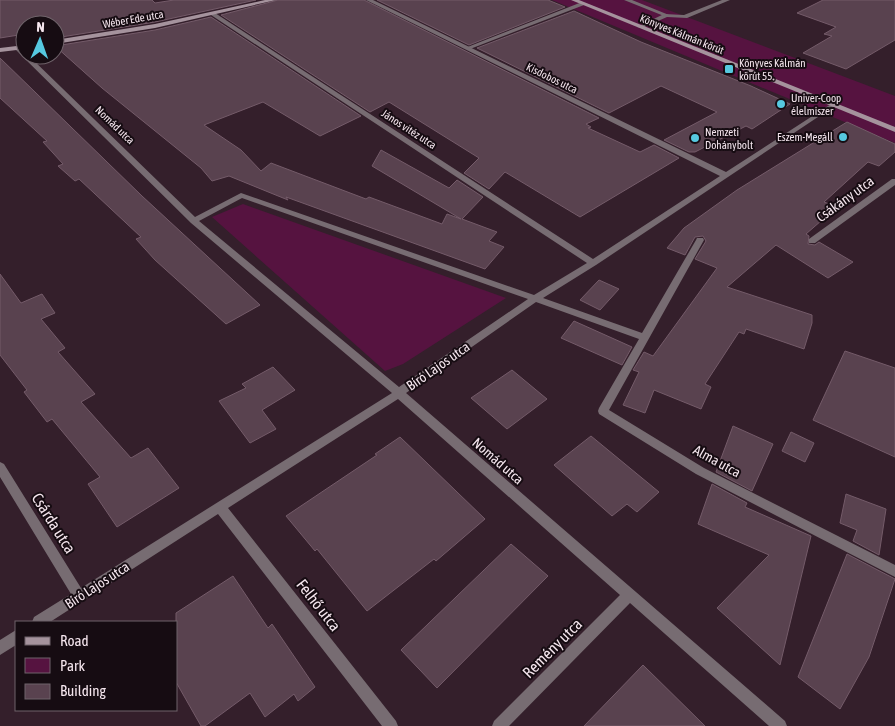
<svg xmlns="http://www.w3.org/2000/svg" width="895" height="726" viewBox="0 0 895 726" font-family="'Asap Condensed',sans-serif">
	<style>
		.green { fill: #561340 }
		.building { fill: #59424f; stroke: #745b69 }
		.lines { fill: none; stroke-linecap: round; stroke-linejoin: round }
		.lane { fill: #776c72; fill-rule: evenodd }
		.street { fill: #776c72; fill-rule: evenodd }
		.secondary { fill: #a5939d; fill-rule: evenodd }
		.poi-dot { fill: #56c9e0; stroke: #160c12; stroke-width: 2 }
		.labels { text-anchor: middle; stroke-width: 4; stroke-linejoin: round; paint-order: stroke }
		.far-street-label { font-size: 11px; fill: #f5e6ee; stroke: #160c12 }
		.far-poi-label { font-size: 11px; fill: #f5e6ee; stroke: #160c12; text-anchor: start }
		.street-label { font-size: 14px; fill: #f5e6ee; stroke: #160c12 }
		.near-street-label { font-size: 16px; fill: #f5e6ee; stroke: #160c12 }
	</style>
	<rect width="100%" height="100%" fill="#341f2b"/>
	<path class="green" d="M 552,0 L 642,0 L 895,96 L 895,143 Z
		M 243,204 L 506,298 L 403,364 L 385,371 L 212,217 Z"/>
	<path class="building" d="M 0,0 L 152,0 L 155,3 L 174,0 L 256,0 L 155,22 L 55,38 L 55,25 L 25,25 L 25,34 L 0,38 Z
		M 278,0 L 364,0 L 599,118 L 586,124 L 591,127 L 588,128 L 640,152 L 654,145 L 679,158 L 580,217 L 505,172 L 489,189 L 464,173 L 479,158 L 389,102 L 370,112 L 221,15 Z
		M 377,0 L 548,0 L 565,7 L 469,45 Z
		M 823,0 L 895,0 L 895,40 L 846,69 L 803,53 L 832,36 L 824,34 L 836,27 L 797,13 Z
		M 574,11 L 641,42 L 751,86 L 790,104 L 752,129 L 746,126 L 695,152 L 689,152 L 664,140 L 717,112 L 661,86 L 609,113 L 477,48 Z
		M 211,17 L 361,116 L 320,136 L 263,102 L 204,125 L 241,150 L 261,171 L 271,163 L 366,199 L 369,197 L 442,224 L 447,214 L 461,219 L 372,166 L 381,150 L 449,188 L 457,180 L 483,197 L 462,219 L 497,232 L 489,241 L 504,247 L 485,269 L 286,197 L 288,200 L 229,176 L 212,181 L 201,168 L 102,88 L 55,46 L 155,30 Z
		M 0,58 L 142,196 L 260,305 L 226,324 L 155,260 L 136,239 L 141,237 L 79,179 L 75,181 L 58,166 L 63,164 L 43,142 L 47,141 L 0,98 Z
		M 847,122 L 895,144 L 895,152 L 879,166 L 868,162 L 824,202 L 837,207 L 806,234 L 809,236 L 808,244 L 815,245 L 819,242 L 853,262 L 828,278 L 776,245 L 727,287 L 812,315 L 812,323 L 804,349 L 746,329 L 744,334 L 739,332 L 705,384 L 711,387 L 701,409 L 654,390 L 645,413 L 623,405 L 639,372 L 633,370 L 644,352 L 653,356 L 717,268 L 695,259 L 706,241 L 703,236 L 695,237 L 685,255 L 667,248 L 684,228 L 737,190 Z
		M 0,274 L 21,303 L 42,294 L 55,313 L 41,319 L 65,348 L 58,352 L 95,394 L 81,402 L 131,458 L 148,448 L 179,488 L 117,527 L 88,484 L 100,477 L 52,419 L 47,422 L 24,392 L 27,390 L 0,355 Z
		M 599,280 L 619,289 L 600,310 L 580,300 Z
		M 574,321 L 632,347 L 622,365 L 561,338 Z
		M 845,351 L 895,368 L 895,457 L 813,420 Z
		M 273,367 L 295,390 L 262,410 L 276,429 L 250,443 L 219,401 L 246,388 L 242,384 Z
		M 512,370 L 547,399 L 507,429 L 471,398 Z
		M 733,426 L 773,444 L 752,491 L 716,472 Z
		M 791,432 L 814,443 L 805,462 L 782,451 Z
		M 591,436 L 659,492 L 637,512 L 627,504 L 612,516 L 554,465 Z
		M 400,437 L 485,519 L 436,561 L 434,559 L 367,611 L 317,549 L 315,551 L 286,516 L 377,455 L 375,454 Z
		M 712,484 L 747,503 L 745,507 L 811,536 L 780,665 L 717,608 L 769,555 L 698,524 Z
		M 846,494 L 886,509 L 879,555 L 853,541 L 857,530 L 840,523 Z
		M 511,544 L 548,576 L 437,688 L 401,650 Z
		M 847,554 L 895,579 L 869,657 L 840,709 L 798,677 Z
		M 233,576 L 268,628 L 272,624 L 315,687 L 298,701 L 294,694 L 265,717 L 250,693 L 205,726 L 201,726 L 176,682 L 176,613 Z
		M 643,665 L 705,726 L 584,726 Z"/>
	<g class="lines">
		<path class="lane" d="M 624,0 L 632,0 L 669,15 L 664,16 Z
			M 582,2 L 585,4 L 584,5 L 470,49 L 465,48 Z"/>
		<path class="street" d="M 366,0 L 373,0 L 726,172 L 831,104 L 836,105 L 596,265 L 543,298 L 642,333 L 696,240 L 697,238 L 703,238 L 704,240 L 609,410 L 704,468 L 895,565 L 895,577 L 696,474 L 599,414 L 598,411 L 599,408 L 639,339 L 536,302 L 406,393 L 785,721 L 787,726 L 769,726 L 630,603 L 509,726 L 492,726 L 494,721 L 620,595 L 398,399 L 228,508 L 396,721 L 398,726 L 382,726 L 218,514 L 50,622 L 32,622 L 34,617 L 71,594 L 0,477 L 0,462 L 4,464 L 81,588 L 392,393 L 191,223 L 15,49 L 15,47 L 19,47 L 25,52 L 25,55 L 28,55 L 195,217 L 241,193 L 534,295 L 587,263 L 211,15 L 211,13 L 215,13 L 593,259 L 720,176 ZM 242,198 L 528,299 L 399,387 L 199,221 Z
			M 722,0 L 730,0 L 687,18 L 667,17 L 642,28 L 637,27 L 664,14 L 684,15 Z
			M 892,179 L 895,179 L 895,185 L 815,243 L 809,243 L 809,239 Z
			M 16,630 L 16,645 L 0,655 L 0,640 Z"/>
		<path class="secondary" d="M 265,0 L 276,0 L 155,28 L 55,44 L 55,40 L 155,24 Z
			M 571,0 L 579,0 L 895,127 L 895,132 Z
			M 25,45 L 25,49 L 0,52 L 0,48 Z"/>
	</g>
	<g class="poi-dot">
		<rect x="724" y="64" width="10" height="10" rx="2.5"/>
		<circle cx="781" cy="104" r="5"/>
		<circle cx="843" cy="137" r="5"/>
		<circle cx="695" cy="138" r="5"/>
	</g>
	<g class="labels">
		<g class="far-street-label">
			<text transform="translate(133 19) rotate(-10)" y="4">Wéber Ede utca</text>
			<text transform="translate(682 34) rotate(22)" y="4">Könyves Kálmán körút</text>
			<text transform="translate(552 78) rotate(26)" y="4">Kisdobos utca</text>
			<text transform="translate(115 125) rotate(44)" y="4">Nomád utca</text>
			<text transform="translate(409 129) rotate(33)" y="4">János vitéz utca</text>
		</g>
		<g class="far-poi-label">
			<text x="739" y="67">Könyves Kálmán<tspan x="739" dy="13">körút 55.</tspan></text>
			<text x="791" y="102">Univer-Coop<tspan x="791" dy="13">élelmiszer</tspan></text>
			<text x="705" y="136">Nemzeti<tspan x="705" dy="13">Dohánybolt</tspan></text>
			<text x="833" y="141" text-anchor="end">Eszem-Megáll</text>
		</g>
		<g class="street-label">
			<text transform="translate(845 199) rotate(-36)" y="5">Csákány utca</text>
			<text transform="translate(438 366) rotate(-35)" y="5">Bíró Lajos utca</text>
			<text transform="translate(498 461) rotate(41)" y="5">Nomád utca</text>
			<text transform="translate(717 461) rotate(29)" y="5">Alma utca</text>
			<text transform="translate(97 585) rotate(-33)" y="5">Bíró Lajos utca</text>
		</g>
		<g class="near-street-label">
			<text transform="translate(54 523) rotate(58)" y="6">Csárda utca</text>
			<text transform="translate(319 605) rotate(52)" y="6">Felhő utca</text>
			<text transform="translate(552 648) rotate(-45)" y="6">Remény utca</text>
		</g>
	</g>
	<rect x="15" y="621" width="162" height="90" fill="#160c12" stroke="#6f636a"/>
	<rect x="25" y="637" width="25" height="8" fill="#a5939d" stroke="#6f636a"/>
	<text x="60" y="646" font-size="15" fill="#f5e6ee">Road</text>
	<rect x="25" y="658" width="25" height="15" fill="#561340" stroke="#6f636a"/>
	<text x="60" y="671" font-size="15" fill="#f5e6ee">Park</text>
	<rect x="25" y="684" width="25" height="15" fill="#59424f" stroke="#6f636a"/>
	<text x="60" y="696" font-size="15" fill="#f5e6ee">Building</text>
	<g transform="translate(40 40) rotate(2)"><circle r="24" fill="#160c12" stroke="#6f636a"/>
	<path d="M0-4L9 19L0 12L-9 19Z" fill="#56c9e0"/>
	<text y="-8" font-size="14" font-weight="bold" text-anchor="middle" fill="#f5e6ee">N</text>
	</g>
</svg>
